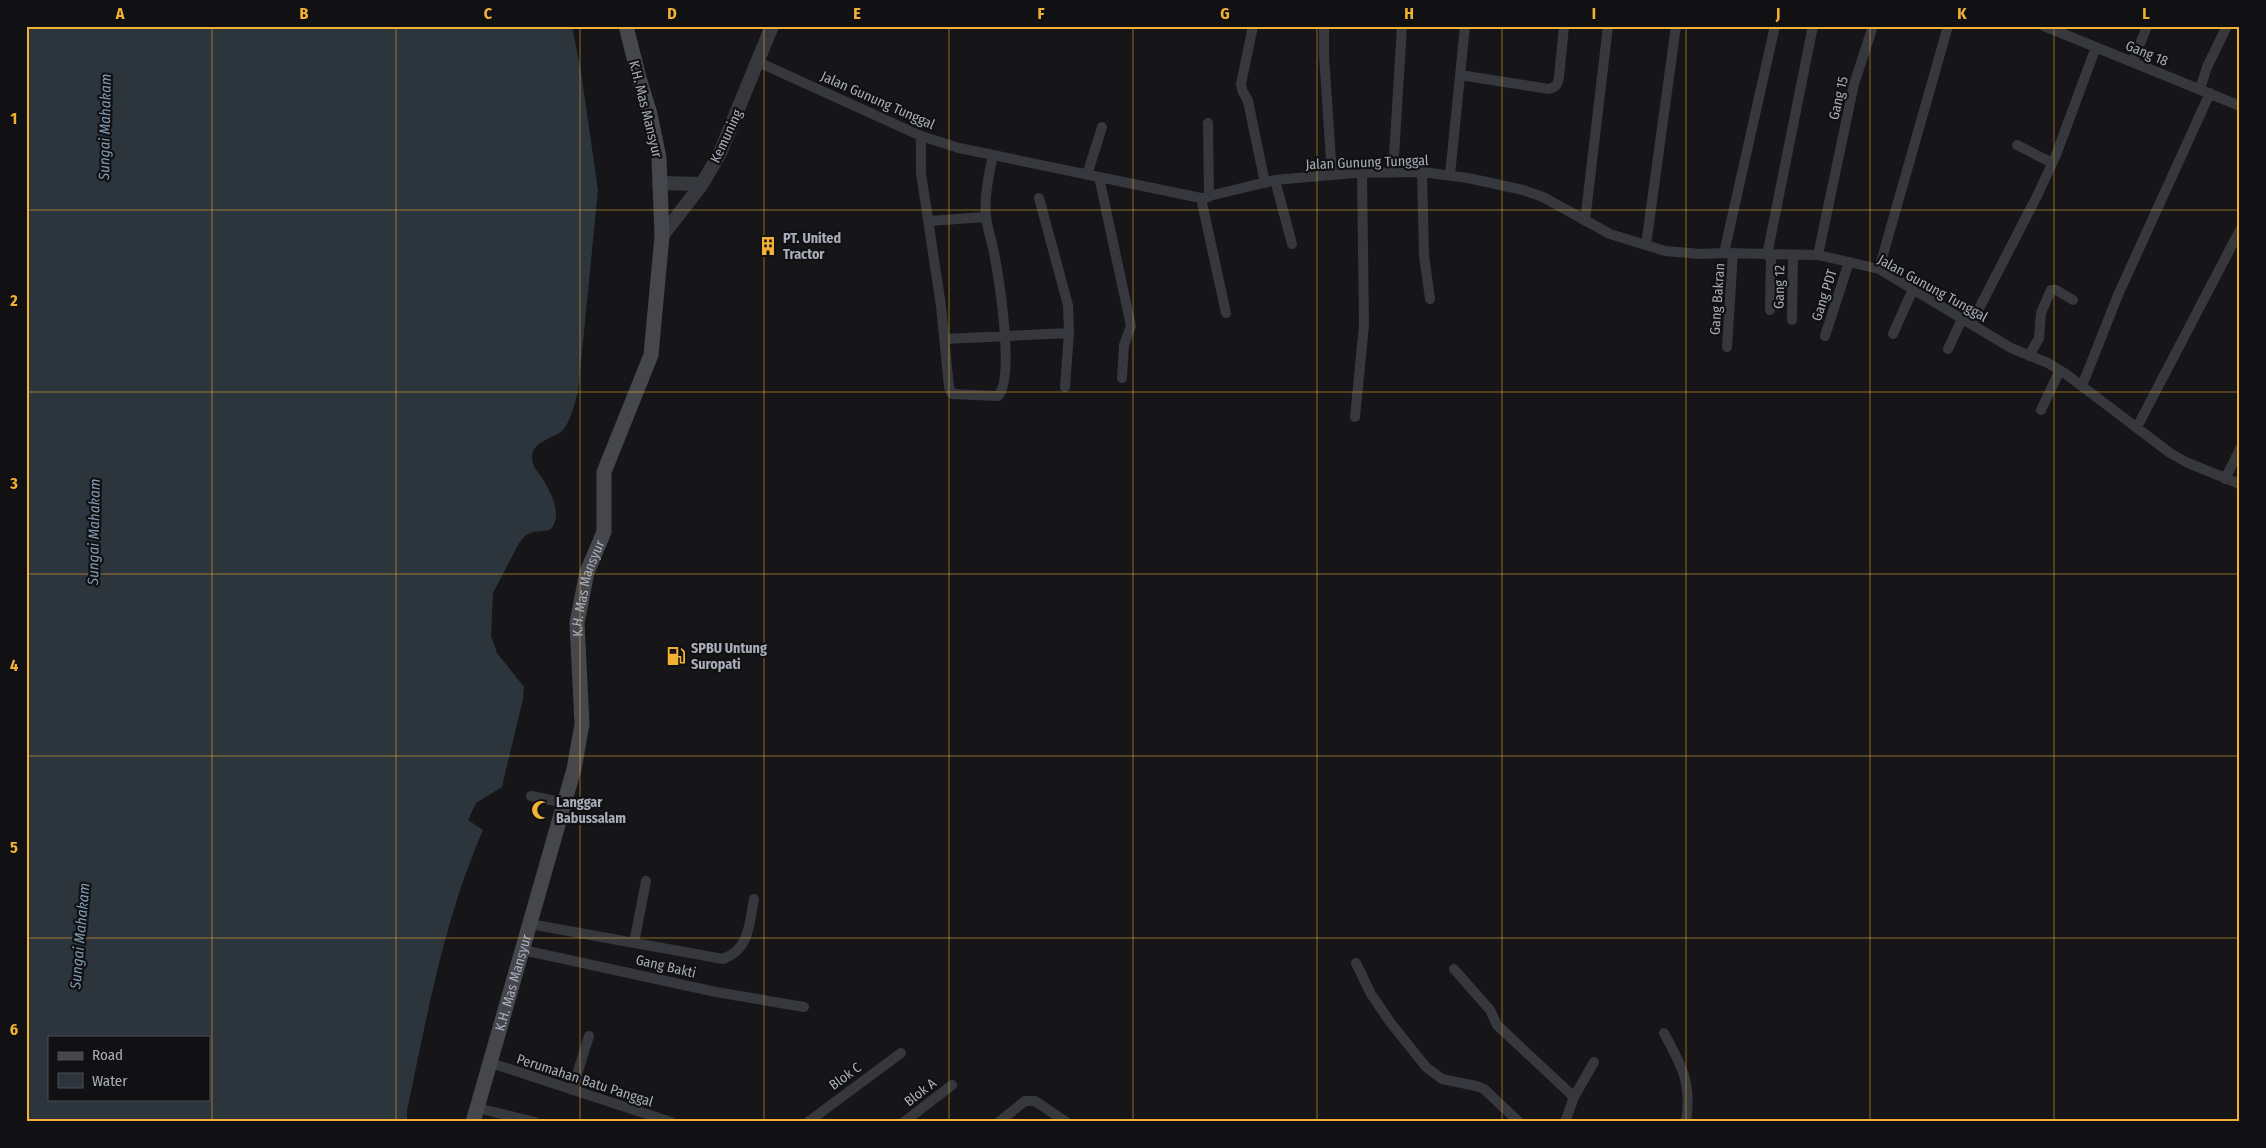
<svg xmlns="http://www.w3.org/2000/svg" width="2266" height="1148" viewBox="0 0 2266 1148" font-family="'Fira Sans Condensed',sans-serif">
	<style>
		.water { fill: #2c353c; fill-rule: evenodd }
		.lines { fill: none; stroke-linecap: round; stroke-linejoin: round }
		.minor { stroke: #37383d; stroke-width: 10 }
		.tertiary { stroke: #37383d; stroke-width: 14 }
		.secondary { stroke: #45474d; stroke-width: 15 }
		.grid { fill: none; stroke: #f2b134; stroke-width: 1; stroke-opacity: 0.55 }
		.labels { text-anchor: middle; stroke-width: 4.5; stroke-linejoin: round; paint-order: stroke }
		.street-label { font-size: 14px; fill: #a8adb8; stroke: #111113 }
		.poi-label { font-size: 14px; font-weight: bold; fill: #a8adb8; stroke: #111113; text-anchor: start }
		.water-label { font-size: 15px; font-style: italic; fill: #7f9bb3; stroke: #111113 }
		.neatline { fill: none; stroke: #f2b134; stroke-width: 2 }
		.grid-label { font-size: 16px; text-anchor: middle; font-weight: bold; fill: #f2b134 }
	</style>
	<rect width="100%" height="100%" fill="#161618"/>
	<path class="water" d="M 26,26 L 572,26 L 581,72 L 598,190 L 578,392 C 574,404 571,422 562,431 C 552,439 532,442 532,457 C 532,467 539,473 544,481 C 552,495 563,516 550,530 L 533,532 L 526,535 L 519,543 L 493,593 L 491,636 L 497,653 L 524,687 L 523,699 L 502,787 L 476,803 L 468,820 L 483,830 C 444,919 427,1016 407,1111 L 407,1122 L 26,1122 ZM 49,1037 L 209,1037 L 209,1099 L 49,1099 Z"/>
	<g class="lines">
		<path class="minor" d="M 1253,26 L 1241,84 L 1242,90 L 1248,101 L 1265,183
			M 1324,26 L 1324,55 L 1332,175
			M 2044,26 L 2240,106
			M 758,62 L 921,136 L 959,148 L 1201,198 L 1275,180 L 1354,173 L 1422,172 L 1468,178 L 1523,190 L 1543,197 L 1610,234 L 1665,251 L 1701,254 L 1724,253 L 1818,255 L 1879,269 L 2011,348 L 2048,363 L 2066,374 L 2170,453 L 2188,463 L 2240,484
			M 2133,62 L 2147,26
			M 1460,75 L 1549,89 C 1556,87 1558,84 1559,77 L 1564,26
			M 2200,89 L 2207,67 L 2227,26
			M 1208,123 L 1209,197
			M 921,136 L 921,173 L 941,306 L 949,387 L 952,394 L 998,396 C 1015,378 999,278 994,253 C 992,241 987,228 986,216 C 984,196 989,175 993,155
			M 2017,145 L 2052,163
			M 1393,172 L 1402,26
			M 1422,172 L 1424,255 L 1430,299
			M 1087,175 L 1102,127
			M 1450,175 L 1465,26
			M 1099,177 L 1131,326 L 1124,345 L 1122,378
			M 1275,180 L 1292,244
			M 1201,198 L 1226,313
			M 929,221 L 986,217
			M 1585,221 L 1608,26
			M 1646,245 L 1676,26
			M 1724,253 L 1775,26
			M 1767,255 L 1813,26
			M 1818,255 L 1854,84 L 1873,26
			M 1879,269 L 1948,26
			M 1770,310 L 1771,255
			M 1792,320 L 1793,255
			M 1971,324 L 2038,194 L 2056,155 L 2096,47
			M 1893,334 L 1913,289
			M 1825,336 L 1849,262
			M 944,339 L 1069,333 L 1068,305 L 1039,198
			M 1727,347 L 1733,253
			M 1948,349 L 1962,319
			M 2029,356 L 2039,338 L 2041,313 L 2051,290 L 2056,290 L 2073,300
			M 2082,386 L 2118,295 L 2210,93
			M 1065,387 L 1069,333
			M 2041,410 L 2060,370
			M 1355,417 L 1364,325 L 1362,173
			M 2137,427 L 2240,230
			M 2225,479 L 2240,449
			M 531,796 L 566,803
			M 530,924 L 723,959 C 750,949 749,924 754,899
			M 634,943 L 646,881
			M 523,950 L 716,992 L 804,1007
			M 1356,963 L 1371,994 L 1390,1022 L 1426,1067 L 1442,1079 L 1476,1086 L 1484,1089 L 1519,1122
			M 1454,969 L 1490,1010 L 1497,1025 L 1574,1097
			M 1664,1033 C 1682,1067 1692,1082 1686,1122
			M 491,1063 L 671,1122
			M 572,1090 L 589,1036
			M 477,1108 L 535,1122
			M 808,1122 L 901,1053
			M 904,1122 L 952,1085
			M 999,1122 L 1025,1101 L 1035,1101 L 1066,1122
			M 1565,1122 L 1574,1097 L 1594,1062"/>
		<path class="tertiary" d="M 659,183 L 702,184
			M 662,236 L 702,184 L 720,153 L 772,26"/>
		<path class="secondary" id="s1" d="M 473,1122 L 574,769 L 582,724 L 577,623 L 587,572 L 604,532 L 604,472 L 651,355 L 662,236 L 659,158 L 650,114 L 639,78 L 626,26"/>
	</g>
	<path class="grid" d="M 212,26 L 212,1122M 396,26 L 396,1122M 580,26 L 580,1122M 764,26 L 764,1122M 949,26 L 949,1122M 1133,26 L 1133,1122M 1317,26 L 1317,1122M 1502,26 L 1502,1122M 1686,26 L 1686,1122M 1870,26 L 1870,1122M 2054,26 L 2054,1122M 26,210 L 2240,210M 26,392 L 2240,392M 26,574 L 2240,574M 26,756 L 2240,756M 26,938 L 2240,938"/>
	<defs>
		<g id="building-bare" transform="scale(1.5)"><path d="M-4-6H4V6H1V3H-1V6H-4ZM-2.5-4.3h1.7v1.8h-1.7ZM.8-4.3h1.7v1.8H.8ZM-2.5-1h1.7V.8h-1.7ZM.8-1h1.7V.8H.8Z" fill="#f2b134" stroke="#111113" stroke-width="2.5" paint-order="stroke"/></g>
		<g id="fuel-bare" transform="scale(1.5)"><path d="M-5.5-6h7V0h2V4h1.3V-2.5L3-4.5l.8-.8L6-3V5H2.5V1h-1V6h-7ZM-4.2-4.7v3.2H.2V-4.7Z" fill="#f2b134" stroke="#111113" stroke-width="2.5" paint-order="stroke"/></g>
		<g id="mosque-bare" transform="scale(1.5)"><path d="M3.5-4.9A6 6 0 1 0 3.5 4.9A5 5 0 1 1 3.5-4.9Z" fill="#f2b134" stroke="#111113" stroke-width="2.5" paint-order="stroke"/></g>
	</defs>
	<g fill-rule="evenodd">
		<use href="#building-bare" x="768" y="246"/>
		<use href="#fuel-bare" x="676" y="656"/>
		<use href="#mosque-bare" x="541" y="810"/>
	</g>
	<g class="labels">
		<g class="street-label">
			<text transform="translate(2147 53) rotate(23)" y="5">Gang 18</text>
			<text transform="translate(1838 98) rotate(-77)" y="5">Gang 15</text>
			<text transform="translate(878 100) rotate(24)" y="5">Jalan Gunung Tunggal</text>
			<text transform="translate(646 109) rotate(76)" y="5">K.H. Mas Mansyur</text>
			<text transform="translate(726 136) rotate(-65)" y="5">Kemuning</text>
			<text transform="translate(1367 162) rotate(-2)" y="5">Jalan Gunung Tunggal</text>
			<text transform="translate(1779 287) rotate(-89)" y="5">Gang 12</text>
			<text transform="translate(1933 288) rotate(29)" y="5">Jalan Gunung Tunggal</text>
			<text transform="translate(1824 295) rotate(-72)" y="5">Gang PDT</text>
			<text transform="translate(1717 299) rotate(-86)" y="5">Gang Bakran</text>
			<text dy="5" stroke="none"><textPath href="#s1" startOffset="550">K.H. Mas Mansyur</textPath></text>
			<text transform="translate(666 966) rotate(13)" y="5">Gang Bakti</text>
			<text dy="5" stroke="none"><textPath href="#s1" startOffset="145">K.H. Mas Mansyur</textPath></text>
			<text transform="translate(845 1076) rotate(-36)" y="5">Blok C</text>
			<text transform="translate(585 1080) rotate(18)" y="5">Perumahan Batu Panggal</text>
			<text transform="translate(920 1092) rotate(-38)" y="5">Blok A</text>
		</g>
		<g class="poi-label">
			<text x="783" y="243">PT. United<tspan x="783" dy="16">Tractor</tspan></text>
			<text x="691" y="653">SPBU Untung<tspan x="691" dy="16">Suropati</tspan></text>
			<text x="556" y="807">Langgar<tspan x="556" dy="16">Babussalam</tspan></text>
		</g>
		<g class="water-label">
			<text transform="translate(105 127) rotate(-89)" y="5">Sungai Mahakam</text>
			<text transform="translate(94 532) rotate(-89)" y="5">Sungai Mahakam</text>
			<text transform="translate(80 936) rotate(-85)" y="5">Sungai Mahakam</text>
		</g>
	</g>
	<rect width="2266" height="1148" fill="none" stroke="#111113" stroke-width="55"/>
	<rect x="48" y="1036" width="162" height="65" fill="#111113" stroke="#4d4f55"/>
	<rect x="58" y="1052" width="25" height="8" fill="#45474d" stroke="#4d4f55"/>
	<text x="92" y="1060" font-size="15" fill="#a8adb8">Road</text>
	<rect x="58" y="1073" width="25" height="15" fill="#2c353c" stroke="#4d4f55"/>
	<text x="92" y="1086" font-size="15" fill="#a8adb8">Water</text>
	<rect x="28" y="28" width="2210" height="1092" class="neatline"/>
	<g class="grid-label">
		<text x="120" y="19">A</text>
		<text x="304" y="19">B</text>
		<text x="488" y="19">C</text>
		<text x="672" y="19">D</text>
		<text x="857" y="19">E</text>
		<text x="1041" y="19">F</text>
		<text x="1225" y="19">G</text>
		<text x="1409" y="19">H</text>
		<text x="1594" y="19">I</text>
		<text x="1778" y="19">J</text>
		<text x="1962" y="19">K</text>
		<text x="2146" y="19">L</text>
		<text x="14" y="124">1</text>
		<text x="14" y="306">2</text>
		<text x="14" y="489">3</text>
		<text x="14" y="671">4</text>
		<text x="14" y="853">5</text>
		<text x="14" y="1035">6</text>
	</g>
</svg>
